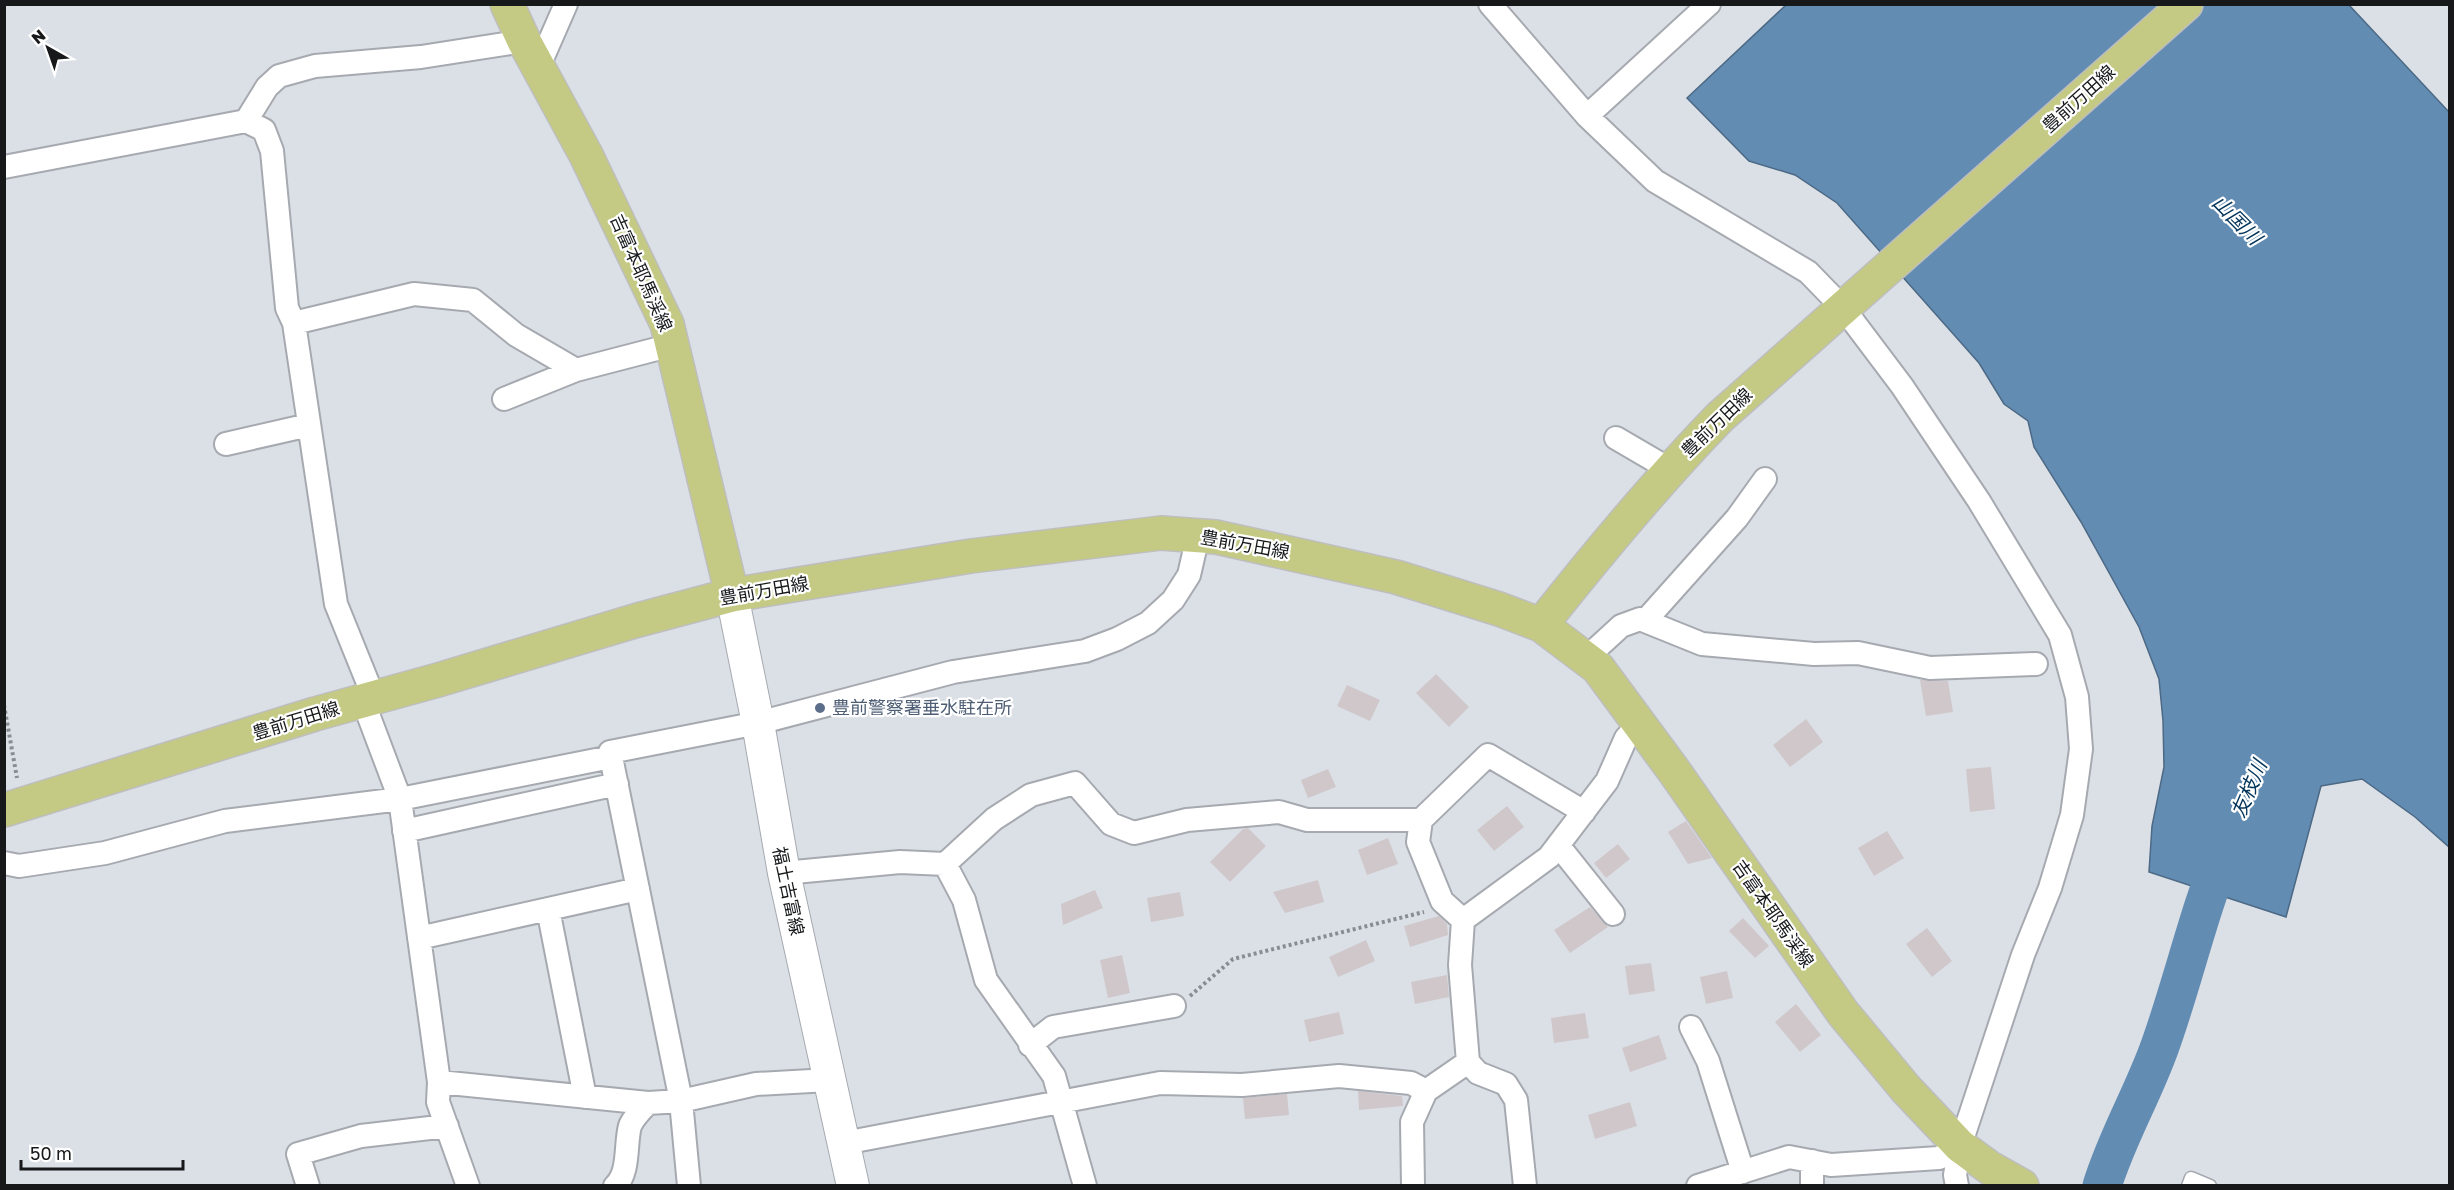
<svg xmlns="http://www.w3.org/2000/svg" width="2454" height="1190" viewBox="0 0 2454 1190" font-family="'Golos Text','Noto Sans JP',sans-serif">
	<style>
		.water { fill: #638cb3; stroke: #4c6985; stroke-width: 1.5 }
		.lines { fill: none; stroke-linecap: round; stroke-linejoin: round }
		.river { stroke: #638cb3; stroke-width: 39 }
		.building { fill: #cfc7ca }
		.lane-casing { stroke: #a6aab0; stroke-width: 15 }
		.street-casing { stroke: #a6aab0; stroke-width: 26 }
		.secondary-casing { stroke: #a6aab0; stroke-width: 34 }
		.primary-casing { stroke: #bebebf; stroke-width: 36 }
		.path { stroke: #898d91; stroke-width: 4; stroke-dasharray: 3 3; stroke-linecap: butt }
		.lane { stroke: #fff; stroke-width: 12 }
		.street { stroke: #fff; stroke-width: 22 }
		.secondary { stroke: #fff; stroke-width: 32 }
		.primary { stroke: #c4ca83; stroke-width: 33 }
		.service-dot { fill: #5c6f8a; stroke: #fff; stroke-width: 2 }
		.labels { text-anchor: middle; stroke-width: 4.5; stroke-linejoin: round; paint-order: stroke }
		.street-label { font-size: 18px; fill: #16181a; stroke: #fff }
		.service-label { font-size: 18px; fill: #4e5e75; stroke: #fff; text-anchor: start }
		.water-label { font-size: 20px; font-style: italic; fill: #03345a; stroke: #fff }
	</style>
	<rect width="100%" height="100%" fill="#dbe0e6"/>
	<path class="water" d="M 1786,5 L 2349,5 L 2449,112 L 2449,847 L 2415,817 L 2362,779 L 2321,786 L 2286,917 L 2149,872 L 2152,826 L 2164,767 L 2163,721 L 2159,679 L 2139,627 L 2081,522 L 2034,447 L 2028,421 L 2004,404 L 1979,363 L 1837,203 L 1795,175 L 1749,161 L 1687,98 Z"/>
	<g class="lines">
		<path class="river" d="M 2102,1186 C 2117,1137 2143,1094 2160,1046 C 2184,979 2199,909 2227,843"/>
	</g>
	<path class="building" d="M 1436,674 L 1469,707 L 1449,727 L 1416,693 Z
		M 1920,680 L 1948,681 L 1953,712 L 1926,716 Z
		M 1347,685 L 1380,700 L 1370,721 L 1337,706 Z
		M 1806,719 L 1823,742 L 1790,767 L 1773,745 Z
		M 1991,767 L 1995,809 L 1970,812 L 1966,769 Z
		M 1328,769 L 1336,787 L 1308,798 L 1301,780 Z
		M 1507,806 L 1524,827 L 1494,851 L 1477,830 Z
		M 1686,821 L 1712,858 L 1688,864 L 1668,832 Z
		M 1248,828 L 1266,846 L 1230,882 L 1210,862 L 1243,829 Z
		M 1887,831 L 1904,858 L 1874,876 L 1858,848 Z
		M 1388,838 L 1398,864 L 1367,875 L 1358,850 Z
		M 1618,844 L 1630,859 L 1606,878 L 1594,863 Z
		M 1318,880 L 1324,902 L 1285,913 L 1273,892 Z
		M 1095,890 L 1103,908 L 1063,925 L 1061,904 Z
		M 1180,892 L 1184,916 L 1151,922 L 1147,898 Z
		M 1590,907 L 1608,927 L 1570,953 L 1554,930 Z
		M 1439,916 L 1447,924 L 1448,935 L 1410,947 L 1404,926 Z
		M 1743,918 L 1769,946 L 1755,958 L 1729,931 Z
		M 1927,928 L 1952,961 L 1932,977 L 1906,944 Z
		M 1366,940 L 1375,961 L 1338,977 L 1329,957 Z
		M 1122,955 L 1130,993 L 1108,998 L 1100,960 Z
		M 1651,963 L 1655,991 L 1629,995 L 1625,966 Z
		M 1727,971 L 1733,998 L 1706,1004 L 1700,977 Z
		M 1447,975 L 1449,997 L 1415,1004 L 1411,982 Z
		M 1796,1004 L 1821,1035 L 1800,1052 L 1775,1022 Z
		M 1339,1012 L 1344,1034 L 1309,1042 L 1304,1020 Z
		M 1585,1013 L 1589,1038 L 1554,1043 L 1551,1018 Z
		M 1659,1035 L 1667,1059 L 1630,1072 L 1622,1048 Z
		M 1358,1091 L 1402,1096 L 1403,1106 L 1359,1110 Z
		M 1287,1094 L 1289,1115 L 1245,1119 L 1243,1098 Z
		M 1630,1102 L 1637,1126 L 1595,1139 L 1588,1115 Z"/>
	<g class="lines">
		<g class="lane-casing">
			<path id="lane" d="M 2188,1186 L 2191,1178 L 2210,1186"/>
		</g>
		<g class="street-casing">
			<path id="street" d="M 1490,4 L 1587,116 L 1655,181 L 1808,272 L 1844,309 L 1902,386 L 1979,501 L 2060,635 L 2077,697 L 2081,749 L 2072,815 L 2050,888 L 2023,955 L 1960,1146 L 1955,1175 L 1957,1186
				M 538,68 L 566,4
				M 1587,116 L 1709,4
				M 246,121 L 267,87 L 279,76 L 315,66 L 421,57 L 524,41
				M 4,167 L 246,121 L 264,130 L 272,151 L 287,308 L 294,323
				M 504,399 L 576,370
				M 1616,438 L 1669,469
				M 226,444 L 309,425
				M 1645,621 L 1737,518 L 1765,479
				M 1585,659 L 1621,626 L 1640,619 L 1702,644 L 1814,654 L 1858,653 L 1930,668 L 2036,664
				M 374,698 L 336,604 L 294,323 L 414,294 L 473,300 L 516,335 L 576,370 L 672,345
				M 363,701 L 400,799 L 439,1082 L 438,1102 L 468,1186
				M 1421,820 L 1418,842 L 1442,901 L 1463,920
				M 404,831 L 617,784
				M 1558,845 L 1613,914
				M 4,863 L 19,866 L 105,853 L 225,821 L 400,799 L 611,757
				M 945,864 L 964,900 L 986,980 L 1054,1076 L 1085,1186
				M 784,873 L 900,862 L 945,864 L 994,819 L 1031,795 L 1075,783 L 1111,824 L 1134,833 L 1187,820 L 1279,812 L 1307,820 L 1421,820 L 1488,755 L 1584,812
				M 548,909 L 585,1097
				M 419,938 L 638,889
				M 1691,1027 L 1708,1061 L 1743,1172
				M 1030,1045 L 1053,1027 L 1174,1006
				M 1468,1062 L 1478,1073 L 1506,1084 L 1516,1100 L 1525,1186
				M 439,1082 L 648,1103 L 681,1101 L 756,1084 L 829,1080
				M 844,1143 L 1160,1083 L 1242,1085 L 1339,1076 L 1411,1083 L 1426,1091
				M 308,1186 L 298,1154 L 361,1136 L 447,1126
				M 615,1186 C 630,1173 625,1143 630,1126 C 633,1118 642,1109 648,1103
				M 689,1186 L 681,1101 L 610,752 L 758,723 L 953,672 L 1085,651 L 1117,639 L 1148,623 L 1173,600 L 1189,575 L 1198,536
				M 1413,1186 L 1412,1122 L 1426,1091 L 1468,1062 L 1460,965 L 1463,920 L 1549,857 L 1607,781 L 1626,738 L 1639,724
				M 1698,1186 L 1789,1157 L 1831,1165 L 1939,1158 L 1960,1146
				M 1812,1186 L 1812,1161"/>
		</g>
		<g class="secondary-casing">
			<path id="secondary" d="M 732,595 L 758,723 L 784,873 L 853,1186"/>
		</g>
		<g class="primary-casing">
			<path id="primary" d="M 507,4 L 524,41 L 586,155 L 667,324 L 732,595
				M 1541,625 C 1598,553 1656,483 1720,417 L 2186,4
				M 4,810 L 315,714 L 438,680 L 638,620 L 732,595 L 971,556 L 1161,533 L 1216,537 L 1396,577 L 1499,609 L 1541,625 L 1598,668 L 1674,771 L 1843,1013 L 1906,1089 L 1960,1146 L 1990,1168 L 2022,1186"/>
		</g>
		<path class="path" d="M 4,705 L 17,778
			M 1190,996 L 1233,959 L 1424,912"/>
		<use href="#lane" class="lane"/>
		<use href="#street" class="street"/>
		<use href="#secondary" class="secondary"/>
		<use href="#primary" class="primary"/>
	</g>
	<circle class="service-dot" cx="820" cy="708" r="6"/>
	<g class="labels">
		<g class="street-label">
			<text transform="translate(2079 99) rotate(-42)" y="6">豊前万田線</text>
			<text transform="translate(641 273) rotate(66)" y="6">吉富本耶馬渓線</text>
			<text transform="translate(1717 423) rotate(-44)" y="6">豊前万田線</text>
			<text transform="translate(1245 545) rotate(10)" y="6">豊前万田線</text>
			<text transform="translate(764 591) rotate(-10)" y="6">豊前万田線</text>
			<text transform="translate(296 721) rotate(-17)" y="6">豊前万田線</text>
			<text transform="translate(788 891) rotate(78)" y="6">福土吉富線</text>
			<text transform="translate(1773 914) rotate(55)" y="6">吉富本耶馬渓線</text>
		</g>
		<g class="service-label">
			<text x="832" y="714">豊前警察署垂水駐在所</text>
		</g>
		<g class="water-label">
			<text transform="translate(2237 220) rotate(45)" y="7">山国川</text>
			<text transform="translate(2249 789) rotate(-67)" y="7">友枝川</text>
		</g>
	</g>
	<rect width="2454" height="1190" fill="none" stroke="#16181a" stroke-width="12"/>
	<g transform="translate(48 48) rotate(320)" stroke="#ffffff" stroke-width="4.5" paint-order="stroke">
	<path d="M0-4.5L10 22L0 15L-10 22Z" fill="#16181a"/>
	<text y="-9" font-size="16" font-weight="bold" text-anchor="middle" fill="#16181a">N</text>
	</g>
	<path d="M21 1160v9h162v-9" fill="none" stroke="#16181a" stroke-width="3"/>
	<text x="30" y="1160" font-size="18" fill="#16181a" stroke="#ffffff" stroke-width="4.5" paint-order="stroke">50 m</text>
</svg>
